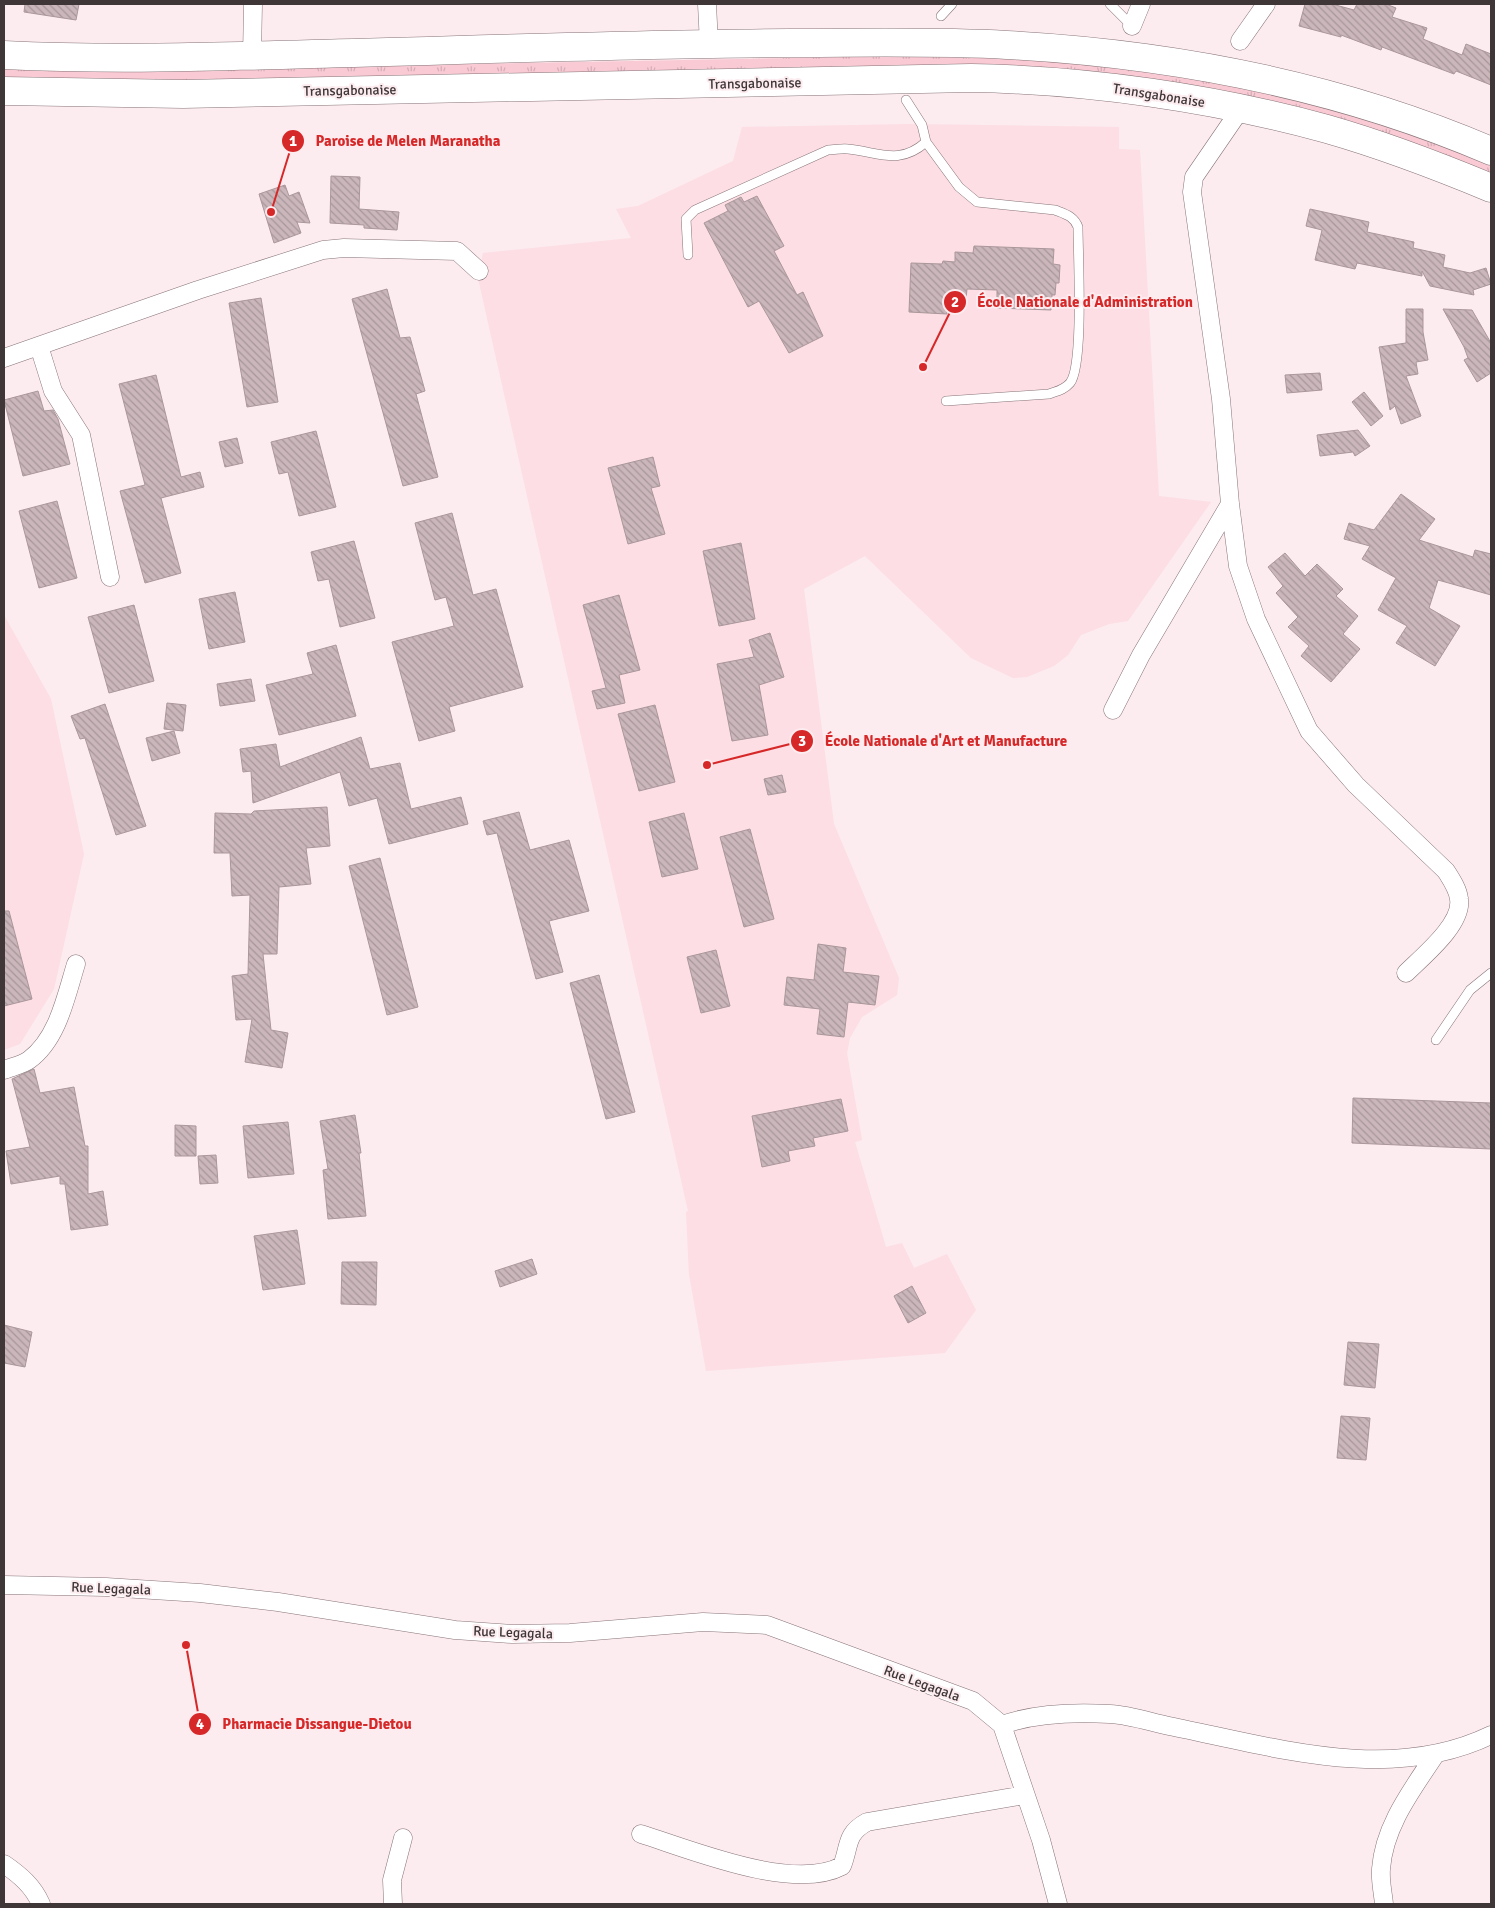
<svg xmlns="http://www.w3.org/2000/svg" width="1495" height="1908" viewBox="0 0 1495 1908" font-family="Signika,sans-serif">
	<style>
		.built { fill: #fcdee4 }
		.grass { fill: url(#grass-tufts) }
		.building { fill: url(#building-back-hatch); stroke: #aa979b }
		.lines { fill: none; stroke-linecap: round; stroke-linejoin: round }
		.lane-casing { stroke: #877478; stroke-width: 10 }
		.street-casing { stroke: #877478; stroke-width: 19 }
		.highway-casing { stroke: #877478; stroke-width: 29 }
		.lane { stroke: #fff; stroke-width: 9 }
		.street { stroke: #fff; stroke-width: 18 }
		.highway { stroke: #fff; stroke-width: 28 }
		.labels { text-anchor: middle; stroke-width: 4; stroke-linejoin: round; paint-order: stroke }
		.street-label { font-size: 14px; fill: #3e3637; stroke: #fcebef }
		.leader { fill: none; stroke: #d62828; stroke-width: 2 }
		.callout-dot { fill: #d62828; stroke: #fcebef; stroke-width: 2 }
		.mark-label { font-size: 15px; text-anchor: middle; font-weight: bold; fill: #fff }
		.callout-label { font-size: 15px; text-anchor: middle; font-weight: bold; fill: #d62828; stroke: #fcebef; stroke-width: 4; stroke-linejoin: round; paint-order: stroke }
	</style>
	<defs>
		<pattern id="grass-tufts" width="24" height="20" patternUnits="userSpaceOnUse" patternTransform="scale(1.25)"><rect width="24" height="20" fill="#f9cad4"/><path d="M3 7l-1-3M5 7V3M7 7l1-3M15 17l-1-3M17 17v-4M19 17l1-3" fill="none" stroke="#d6aeb7"/></pattern>
		<pattern id="building-back-hatch" width="6" height="6" patternUnits="userSpaceOnUse" patternTransform="scale(1.25)"><rect width="6" height="6" fill="#cbb7bb"/><path d="M-1 5l2 2M0 0l6 6M5-1l2 2" fill="none" stroke="#a69699"/></pattern>
	</defs>
	<rect width="100%" height="100%" fill="#fcebef"/>
	<path class="built" d="M 910,124 L 1119,127 L 1119,149 L 1140,150 L 1159,496 L 1211,502 L 1128,621 L 1109,624 L 1081,635 L 1068,655 L 1054,666 L 1027,677 L 1013,678 L 971,658 L 865,556 L 804,589 L 834,824 L 899,978 L 897,995 L 862,1017 L 850,1038 L 847,1053 L 862,1140 L 855,1142 L 886,1247 L 902,1243 L 914,1268 L 947,1254 L 976,1310 L 945,1353 L 706,1371 L 689,1274 L 686,1212 L 688,1211 L 478,278 L 483,253 L 631,238 L 616,209 L 638,206 L 733,161 L 742,127 Z
		M 4,615 L 51,699 L 84,854 L 54,989 L 20,1044 L 4,1050 Z"/>
	<path class="grass" d="M 843,57 C 951,57 1060,56 1168,74 C 1279,92 1387,123 1491,165 L 1491,176 L 1222,94 L 4,80 L 4,69 L 91,71 Z"/>
	<path class="building" d="M 25,4 L 79,4 L 76,20 L 24,12 Z
		M 1305,4 L 1332,4 L 1354,10 L 1357,4 L 1386,4 L 1396,8 L 1392,17 L 1427,28 L 1423,39 L 1462,55 L 1466,44 L 1491,54 L 1491,85 L 1456,71 L 1454,74 L 1382,47 L 1381,50 L 1341,35 L 1341,37 L 1299,26 Z
		M 331,176 L 360,177 L 359,209 L 399,212 L 397,230 L 364,228 L 364,225 L 330,223 Z
		M 285,185 L 289,196 L 299,192 L 310,223 L 297,222 L 301,233 L 274,243 L 259,194 Z
		M 757,196 L 784,246 L 774,251 L 797,295 L 803,292 L 823,336 L 789,353 L 759,301 L 748,307 L 704,223 L 728,211 L 725,205 L 741,197 L 744,202 Z
		M 1310,209 L 1369,222 L 1367,232 L 1414,242 L 1413,248 L 1445,255 L 1443,267 L 1470,273 L 1486,268 L 1491,284 L 1473,290 L 1474,295 L 1430,286 L 1422,271 L 1422,276 L 1357,263 L 1355,269 L 1315,260 L 1322,230 L 1306,226 Z
		M 974,246 L 1054,249 L 1053,264 L 1060,265 L 1059,283 L 1056,283 L 1055,295 L 1052,295 L 1051,310 L 997,308 L 997,290 L 967,289 L 966,299 L 947,298 L 947,314 L 909,312 L 911,263 L 942,264 L 943,261 L 955,262 L 955,252 L 973,253 Z
		M 387,289 L 400,338 L 410,337 L 425,391 L 416,394 L 438,477 L 403,486 L 352,299 Z
		M 261,298 L 278,402 L 247,407 L 229,303 Z
		M 1406,309 L 1423,309 L 1423,332 L 1428,360 L 1416,362 L 1418,374 L 1406,376 L 1421,416 L 1401,424 L 1395,406 L 1390,410 L 1379,347 L 1406,343 Z
		M 1443,309 L 1472,310 L 1491,343 L 1491,373 L 1477,382 L 1464,360 L 1468,358 L 1464,347 Z
		M 1320,373 L 1322,390 L 1287,393 L 1285,375 Z
		M 156,375 L 181,477 L 200,472 L 204,487 L 161,498 L 181,573 L 145,583 L 120,491 L 145,485 L 119,384 Z
		M 38,391 L 44,411 L 53,410 L 58,419 L 70,464 L 23,476 L 4,400 Z
		M 1364,392 L 1383,416 L 1371,426 L 1352,402 Z
		M 1358,430 L 1370,446 L 1355,456 L 1353,452 L 1320,456 L 1317,435 Z
		M 316,431 L 336,507 L 299,516 L 288,472 L 279,474 L 271,442 Z
		M 237,438 L 243,463 L 225,467 L 219,442 Z
		M 653,457 L 660,486 L 651,488 L 665,534 L 628,544 L 608,468 Z
		M 1401,494 L 1435,519 L 1419,540 L 1473,557 L 1475,550 L 1491,554 L 1491,595 L 1438,580 L 1429,608 L 1460,626 L 1435,666 L 1396,643 L 1407,626 L 1378,610 L 1396,578 L 1362,559 L 1370,546 L 1344,539 L 1349,523 L 1374,530 Z
		M 57,501 L 77,578 L 39,588 L 19,511 Z
		M 452,513 L 473,595 L 496,589 L 523,687 L 449,707 L 455,731 L 419,741 L 392,642 L 454,626 L 446,597 L 435,600 L 415,523 Z
		M 354,541 L 375,618 L 340,627 L 329,579 L 318,581 L 311,552 Z
		M 741,543 L 755,619 L 719,626 L 703,551 Z
		M 1285,553 L 1305,576 L 1317,564 L 1343,589 L 1336,596 L 1358,616 L 1343,634 L 1360,649 L 1331,682 L 1301,656 L 1309,646 L 1288,627 L 1298,617 L 1276,593 L 1283,586 L 1268,567 Z
		M 235,592 L 245,642 L 209,649 L 199,599 Z
		M 619,595 L 640,670 L 619,675 L 625,703 L 597,709 L 592,691 L 606,688 L 583,605 Z
		M 134,605 L 154,681 L 109,693 L 88,617 Z
		M 770,633 L 784,677 L 759,685 L 768,735 L 732,741 L 717,664 L 754,657 L 749,640 Z
		M 336,645 L 356,716 L 279,735 L 266,685 L 313,674 L 307,653 Z
		M 251,679 L 255,701 L 220,706 L 217,684 Z
		M 167,703 L 186,705 L 183,731 L 164,729 Z
		M 105,704 L 146,826 L 116,835 L 85,738 L 80,739 L 71,716 Z
		M 655,705 L 675,782 L 639,791 L 618,714 Z
		M 174,731 L 180,753 L 152,761 L 146,738 Z
		M 361,737 L 370,769 L 400,763 L 411,809 L 461,797 L 468,824 L 389,844 L 377,798 L 349,806 L 340,772 L 253,803 L 251,771 L 243,772 L 240,749 L 276,744 L 280,767 Z
		M 782,775 L 786,792 L 768,795 L 764,779 Z
		M 327,807 L 330,846 L 306,848 L 311,884 L 279,887 L 277,954 L 263,954 L 271,1030 L 288,1033 L 282,1068 L 245,1062 L 252,1019 L 236,1020 L 232,976 L 248,974 L 250,895 L 232,896 L 230,853 L 214,853 L 215,813 L 251,814 L 254,811 Z
		M 519,812 L 530,850 L 569,840 L 589,911 L 549,921 L 563,972 L 536,979 L 497,833 L 487,835 L 483,821 Z
		M 684,813 L 698,869 L 662,877 L 649,822 Z
		M 750,829 L 774,919 L 744,927 L 720,837 Z
		M 380,858 L 418,1007 L 387,1015 L 349,866 Z
		M 4,911 L 9,911 L 32,999 L 4,1006 Z
		M 818,944 L 846,948 L 843,972 L 879,976 L 875,1005 L 848,1002 L 844,1037 L 817,1034 L 820,1009 L 784,1005 L 787,977 L 814,980 Z
		M 716,950 L 730,1006 L 701,1013 L 687,957 Z
		M 599,975 L 635,1112 L 606,1119 L 570,983 Z
		M 34,1069 L 40,1093 L 74,1087 L 85,1146 L 88,1146 L 88,1194 L 103,1191 L 108,1225 L 71,1230 L 65,1184 L 60,1184 L 60,1176 L 11,1184 L 6,1151 L 30,1147 L 12,1079 Z
		M 1353,1098 L 1491,1103 L 1491,1149 L 1352,1143 Z
		M 841,1099 L 848,1131 L 813,1138 L 815,1146 L 788,1151 L 790,1161 L 762,1167 L 752,1116 Z
		M 355,1115 L 361,1153 L 359,1153 L 366,1216 L 328,1219 L 323,1170 L 328,1169 L 320,1121 Z
		M 288,1122 L 294,1174 L 248,1178 L 243,1126 Z
		M 175,1125 L 196,1126 L 196,1156 L 175,1156 Z
		M 216,1155 L 218,1183 L 200,1184 L 198,1156 Z
		M 297,1230 L 305,1284 L 263,1290 L 254,1236 Z
		M 532,1259 L 537,1274 L 500,1287 L 495,1271 Z
		M 342,1262 L 377,1262 L 376,1305 L 341,1304 Z
		M 912,1286 L 926,1313 L 908,1323 L 894,1296 Z
		M 4,1325 L 32,1332 L 25,1367 L 4,1363 Z
		M 1348,1342 L 1379,1344 L 1375,1388 L 1344,1385 Z
		M 1341,1416 L 1370,1418 L 1366,1460 L 1337,1458 Z"/>
	<g class="lines">
		<g class="lane-casing">
			<path id="lane" d="M 1110,4 L 1132,26
				M 941,16 L 952,4
				M 926,142 L 959,187 L 977,202 L 1055,210 C 1065,214 1074,216 1078,227 C 1078,254 1084,366 1070,383 C 1064,390 1057,391 1049,394 L 946,401
				M 688,255 L 686,219 L 695,210 L 828,150 C 835,150 842,148 848,149 C 879,152 899,166 926,142 L 922,125 L 906,100
				M 1436,1040 L 1470,990 L 1491,973"/>
		</g>
		<g class="street-casing">
			<path id="street" d="M 707,4 L 709,44
				M 1132,26 L 1141,4
				M 1240,41 L 1266,4
				M 252,56 L 253,4
				M 1240,110 L 1194,177 L 1192,192 L 1221,399 L 1230,504 L 1238,566 L 1256,619 L 1309,731 L 1356,785 L 1446,871 C 1451,879 1458,889 1459,899 C 1463,924 1423,956 1406,973
				M 39,346 L 53,391 L 81,435 L 110,577
				M 4,358 L 198,290 L 323,250 L 344,248 L 457,251 L 479,271
				M 1113,710 L 1141,655 L 1230,504
				M 4,1070 C 11,1067 22,1065 29,1060 C 58,1039 66,996 76,964
				M 4,1585 L 106,1587 L 200,1593 L 278,1602 L 455,1630 L 512,1634 L 570,1633 L 703,1622 L 767,1625 L 973,1701 L 1002,1725
				M 1002,1725 C 1035,1713 1075,1712 1110,1714 C 1130,1715 1150,1722 1169,1726 C 1274,1747 1390,1784 1491,1735
				M 1002,1725 L 1041,1840 L 1058,1904
				M 641,1834 C 692,1850 793,1892 842,1866 C 850,1846 845,1834 867,1822 L 1025,1795
				M 4,1864 C 20,1875 33,1886 41,1904
				M 393,1904 L 392,1880 L 403,1838
				M 1384,1904 C 1383,1893 1380,1881 1381,1869 C 1384,1826 1412,1790 1435,1755"/>
		</g>
		<g class="highway-casing">
			<path id="highway" d="M 4,55 C 107,60 210,57 313,54 C 472,50 630,44 789,43 C 862,43 934,41 1007,45 C 1174,54 1337,85 1491,151
				M 4,91 L 183,94 L 971,78 C 1089,80 1214,98 1327,129 C 1383,145 1438,166 1491,188"/>
		</g>
		<use href="#lane" class="lane"/>
		<use href="#street" class="street"/>
		<use href="#highway" class="highway"/>
	</g>
	<g class="labels">
		<g class="street-label">
			<text transform="translate(755 83) rotate(-1)" y="5">Transgabonaise</text>
			<text transform="translate(350 90) rotate(-1)" y="5">Transgabonaise</text>
			<text transform="translate(1159 95) rotate(9)" y="5">Transgabonaise</text>
			<text transform="translate(111 1588) rotate(2)" y="5">Rue Legagala</text>
			<text transform="translate(513 1632) rotate(2)" y="5">Rue Legagala</text>
			<text transform="translate(922 1683) rotate(20)" y="5">Rue Legagala</text>
		</g>
	</g>
	<path class="leader" d="M271 212L293 141M923 367L955 302M707 765L802 741M186 1645L200 1724"/>
	<g class="callout-dot">
		<circle cx="271" cy="212" r="5"/>
		<circle cx="923" cy="367" r="5"/>
		<circle cx="707" cy="765" r="5"/>
		<circle cx="186" cy="1645" r="5"/>
		<circle cx="293" cy="141" r="12"/>
		<circle cx="955" cy="302" r="12"/>
		<circle cx="802" cy="741" r="12"/>
		<circle cx="200" cy="1724" r="12"/>
	</g>
	<g class="mark-label">
		<text x="293" y="146">1</text>
		<text x="955" y="307">2</text>
		<text x="802" y="746">3</text>
		<text x="200" y="1729">4</text>
	</g>
	<g class="callout-label">
		<text x="408" y="146">Paroise de Melen Maranatha</text>
		<text x="1085" y="307">École Nationale d'Administration</text>
		<text x="946" y="746">École Nationale d'Art et Manufacture</text>
		<text x="317" y="1729">Pharmacie Dissangue-Dietou</text>
	</g>
	<rect width="1495" height="1908" fill="none" stroke="#3e3637" stroke-width="10"/>
</svg>
